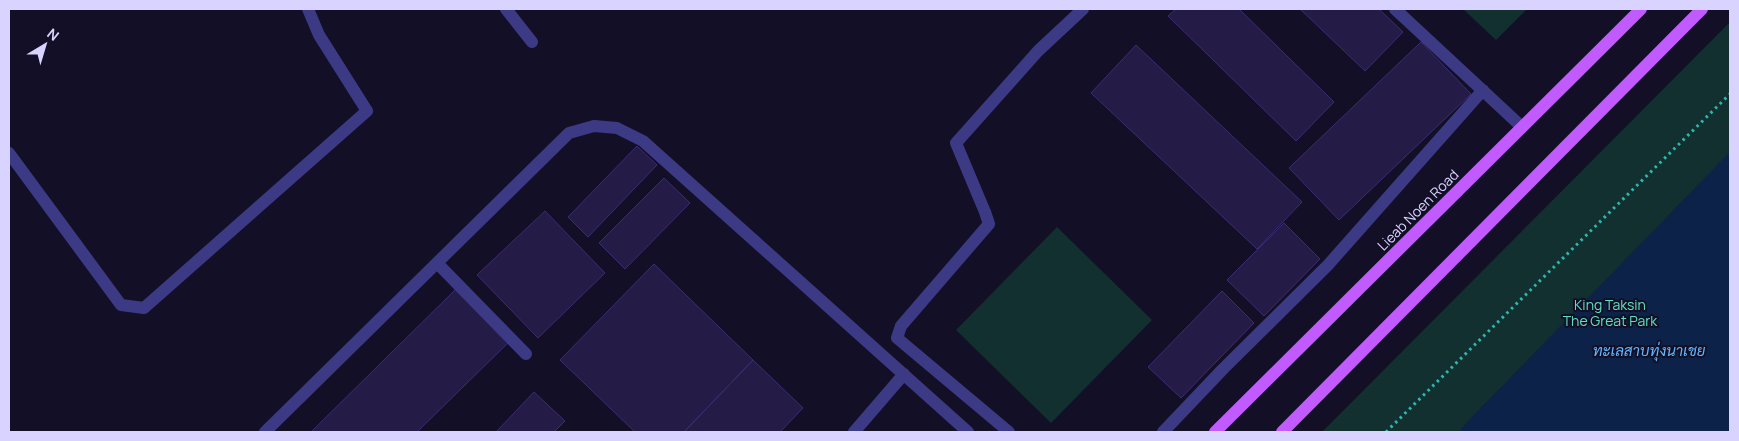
<svg xmlns="http://www.w3.org/2000/svg" width="1739" height="441" viewBox="0 0 1739 441" font-family="Manrope,Sarabun,sans-serif">
	<style>
		.green { fill: #12302f }
		.water { fill: #0c2248 }
		.building { fill: #241b47; stroke: #3b2d73 }
		.lines { fill: none; stroke-linecap: round; stroke-linejoin: round }
		.path { stroke: #2fb8b0; stroke-width: 3; stroke-dasharray: 2.5 4; stroke-linecap: butt }
		.minor { stroke: #3d3a85; stroke-width: 12 }
		.major { stroke: #c25bff; stroke-width: 12 }
		.labels { text-anchor: middle; stroke-width: 4; stroke-linejoin: round; paint-order: stroke }
		.street-label { font-size: 14px; fill: #d9d4ff; stroke: #130f26 }
		.park-label { font-size: 14px; fill: #5fe0c0; stroke: #130f26 }
		.water-label { font-size: 15px; font-style: italic; fill: #62b6ff; stroke: #130f26 }
	</style>
	<rect width="100%" height="100%" fill="#130f26"/>
	<path class="green" d="M 1463,9 L 1527,9 L 1496,40 Z
		M 1730,22 L 1730,432 L 1322,432 Z
		M 1057,227 L 1152,320 L 1051,423 L 956,330 Z"/>
	<path class="water" d="M 1730,152 L 1730,432 L 1459,432 L 1468,421 Z"/>
	<path class="building" d="M 1176,9 L 1239,9 L 1334,102 L 1296,141 L 1168,16 Z
		M 1300,9 L 1379,9 L 1403,32 L 1365,71 Z
		M 1421,42 L 1471,94 L 1339,220 L 1289,168 Z
		M 1136,45 L 1302,202 L 1257,249 L 1091,93 Z
		M 637,146 L 657,165 L 588,237 L 568,217 Z
		M 664,178 L 690,203 L 625,269 L 599,243 Z
		M 545,211 L 605,273 L 538,338 L 477,275 Z
		M 1284,223 L 1320,259 L 1264,316 L 1227,280 Z
		M 654,264 L 753,360 L 684,432 L 635,432 L 560,360 Z
		M 457,288 L 510,341 L 417,432 L 311,432 Z
		M 1222,291 L 1254,323 L 1181,398 L 1148,367 Z
		M 753,360 L 803,408 L 780,432 L 684,432 Z
		M 534,392 L 565,421 L 554,432 L 496,432 Z"/>
	<g class="lines">
		<path class="path" d="M 1386,432 L 1730,94"/>
		<path class="minor" d="M 506,9 L 532,42
			M 1395,9 L 1522,127
			M 9,153 L 121,305 L 144,308 L 367,111 L 319,35 L 308,9
			M 437,263 L 526,354
			M 265,432 L 569,133 L 594,126 L 617,128 L 643,141 L 968,432
			M 854,432 L 904,374
			M 1009,432 L 897,338 L 901,326 L 989,224 L 985,212 L 956,143 L 1038,51 L 1083,9
			M 1163,432 L 1223,369 L 1328,265 L 1483,90"/>
		<path class="major" d="M 1215,432 L 1641,9
			M 1282,432 L 1702,9"/>
	</g>
	<g class="labels">
		<g class="street-label">
			<text transform="translate(1418 210) rotate(-45)" y="5">Lieab Noen Road</text>
		</g>
		<g class="park-label">
			<text x="1610" y="310">King Taksin<tspan x="1610" dy="16">The Great Park</tspan></text>
		</g>
		<g class="water-label">
			<text x="1649" y="356">ทะเลสาบทุ่งนาเชย</text>
		</g>
	</g>
	<rect width="1739" height="441" fill="none" stroke="#d9d4ff" stroke-width="20"/>
	<g transform="translate(45 45) rotate(38)" stroke="#130f26" stroke-width="4" paint-order="stroke">
	<path d="M0-4L9 19L0 12L-9 19Z" fill="#d9d4ff"/>
	<text y="-8" font-size="14" font-weight="bold" text-anchor="middle" fill="#d9d4ff">N</text>
	</g>
</svg>
